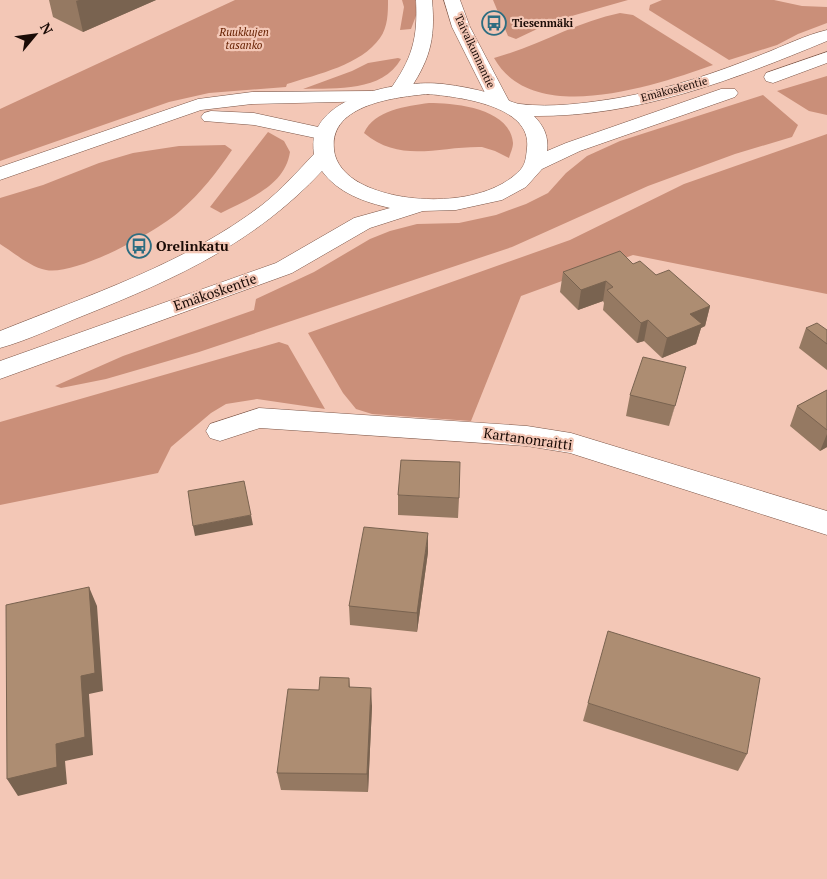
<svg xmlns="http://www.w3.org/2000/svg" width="827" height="879" viewBox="0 0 827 879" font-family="'PT Serif',serif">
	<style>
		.green { fill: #ca8f79 }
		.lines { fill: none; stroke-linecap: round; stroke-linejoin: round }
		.minor-casing { stroke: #7b5547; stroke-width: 1 }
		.tertiary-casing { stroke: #7b5547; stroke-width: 1 }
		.secondary-casing { stroke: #7b5547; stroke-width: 1 }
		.primary-casing { stroke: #7b5547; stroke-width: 1 }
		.minor { fill: #fff; fill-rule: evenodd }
		.tertiary { fill: #fff; fill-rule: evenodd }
		.secondary { fill: #fff; fill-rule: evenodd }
		.primary { fill: #fff; fill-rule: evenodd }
		.wall { fill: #957962 }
		.shaded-wall { fill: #796350 }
		.building { fill: #ad8d72; stroke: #796350 }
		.labels { text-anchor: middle; stroke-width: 4.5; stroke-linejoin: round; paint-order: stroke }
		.far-poi-label { font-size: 11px; font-weight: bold; fill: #1a0b06; stroke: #f3c7b6; text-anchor: start }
		.far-park-label { font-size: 11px; font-style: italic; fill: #662000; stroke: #f3c7b6 }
		.far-street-label { font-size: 11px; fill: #1a0b06; stroke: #f3c7b6 }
		.poi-label { font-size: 14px; font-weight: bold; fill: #1a0b06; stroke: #f3c7b6; text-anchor: start }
		.street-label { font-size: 14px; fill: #1a0b06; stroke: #f3c7b6 }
	</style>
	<rect width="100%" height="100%" fill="#f3c7b6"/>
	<path class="green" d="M 235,0 L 388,0 C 388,12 388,27 380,38 C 361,65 318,74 287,84 L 286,87 L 209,93 L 169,102 L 0,161 L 0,109 Z
		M 402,0 L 415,0 L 417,13 L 411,29 L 400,30 L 404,7 Z
		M 493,0 L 628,0 L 554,21 L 516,39 L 508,36 Z
		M 662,0 L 774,0 L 802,6 L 827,7 L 827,23 L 798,34 L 777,45 L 729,60 L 649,10 L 650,5 Z
		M 620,13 L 633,15 L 713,65 C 656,85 533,128 494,58 C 538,46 576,22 620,13 Z
		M 398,58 L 401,59 C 382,92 337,88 303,89 L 352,71 L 368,63 Z
		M 827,76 L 827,115 L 809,111 L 777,91 Z
		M 763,95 L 798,125 L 792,137 L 735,154 L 648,186 L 512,247 L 199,352 L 106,379 L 61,388 L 55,386 L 123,356 L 254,310 L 256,299 L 314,272 L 370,239 L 390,231 L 417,224 L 459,223 L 496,215 L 526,204 L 548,193 L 566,173 L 587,156 L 620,141 Z
		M 429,103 C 455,103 510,108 513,143 C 513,148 510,154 509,158 L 495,151 L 482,147 C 439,146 401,164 364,133 C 374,110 407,106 429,103 Z
		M 268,132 L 284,141 L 290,152 C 285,186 248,199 221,213 L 210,207 Z
		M 827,134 L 827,294 L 633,255 L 521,296 L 471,421 L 372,414 L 356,409 L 343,393 L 308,333 L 570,240 L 684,184 Z
		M 225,145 L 232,150 C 217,172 201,193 180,211 C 158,231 76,276 46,270 C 30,267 13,252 0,244 L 0,198 L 43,185 L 99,163 L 133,153 L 179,146 Z
		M 279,342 L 288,345 L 325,409 L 257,399 L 226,404 L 211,413 L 171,447 L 158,473 L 0,505 L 0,422 Z"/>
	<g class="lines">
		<g class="minor-casing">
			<path id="minor" d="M 259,408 L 527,426 L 571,433 L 827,511 L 827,535 L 570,453 L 527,446 L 260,428 L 220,441 L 210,438 L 206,431 L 210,424 Z"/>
		</g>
		<g class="tertiary-casing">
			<path id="tertiary" d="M 372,91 L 379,93 L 382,97 L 379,101 L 252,104 L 201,110 L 0,180 L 0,167 L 198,99 L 252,92 Z
				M 211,111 L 254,113 L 332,130 L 335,134 L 332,138 L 325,140 L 254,125 L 204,121 L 201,117 L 204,113 Z"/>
		</g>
		<g class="secondary-casing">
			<path id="secondary" d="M 416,0 L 432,0 C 436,41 429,62 406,95 L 392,95 L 389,91 C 412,59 418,39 416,0 Z
				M 444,0 L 460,0 L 470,27 L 509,101 L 506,105 L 492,105 L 489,101 L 452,27 Z"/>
		</g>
		<g class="primary-casing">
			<path id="primary" d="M 827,30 L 827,41 C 733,80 637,117 534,116 C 544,126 549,137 547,151 L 566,143 L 721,89 L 735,89 L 738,93 L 735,97 L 580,151 L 542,169 L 526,187 L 502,200 L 456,210 L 423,211 L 370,228 L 292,273 L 0,379 L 0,361 L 276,263 L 354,218 L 390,208 C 364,202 338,193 322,171 C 255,243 175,279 85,315 C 57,326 29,340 0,348 L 0,331 C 89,295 185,264 262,205 C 281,190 297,172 314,154 C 304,96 403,79 443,84 C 460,86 476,89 492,94 C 501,96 511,103 520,104 C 552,108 587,103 618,98 C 668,89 716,73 763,54 C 784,46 805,35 827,30 ZM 428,94 C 458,97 532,105 527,148 C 526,156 526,163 521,169 C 487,207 402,206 360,183 C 347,176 335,164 334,149 C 329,104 397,97 428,94 Z
				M 827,52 L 827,63 L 773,83 L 766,81 L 764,77 L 766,73 Z"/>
		</g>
		<use href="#minor" class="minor"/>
		<use href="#tertiary" class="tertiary"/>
		<use href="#secondary" class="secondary"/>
		<use href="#primary" class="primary"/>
	</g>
	<path class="wall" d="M 49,0 L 156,0 L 83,32 L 53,17 Z
		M 633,264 L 656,275 L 710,306 L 705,326 L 701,328 L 696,344 L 662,358 L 644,341 L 637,343 L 603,310 L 604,303 L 603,301 L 578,310 L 560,292 L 563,272 Z
		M 806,328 L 827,330 L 827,370 L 799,348 Z
		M 680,387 L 669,426 L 626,416 L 630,395 Z
		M 827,390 L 827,447 L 820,451 L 790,426 L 797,406 Z
		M 398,495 L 459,498 L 458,518 L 398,515 Z
		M 428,552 L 417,632 L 350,625 L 349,606 Z
		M 349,678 L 350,687 L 372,706 L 368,792 L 281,790 L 277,773 L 319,690 Z
		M 588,703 L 747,754 L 738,771 L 583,721 Z"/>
	<path class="shaded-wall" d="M 79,0 L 156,0 L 83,32 L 76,1 Z
		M 606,281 L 603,301 L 578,310 L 581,290 Z
		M 710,306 L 705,326 L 701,328 L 696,344 L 662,358 L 667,338 L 690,314 Z
		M 648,320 L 644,341 L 637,343 L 641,323 Z
		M 686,367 L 680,387 L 669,426 L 675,406 Z
		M 827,434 L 827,447 L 820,451 Z
		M 251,515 L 253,525 L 195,536 L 193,526 Z
		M 428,533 L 428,552 L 417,632 L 417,613 Z
		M 89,587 L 97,606 L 103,691 L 89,694 L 93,755 L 65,761 L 67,784 L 18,796 L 7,779 L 56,744 L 81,676 Z
		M 371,688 L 372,706 L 368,792 L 367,774 Z"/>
	<path class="building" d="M 620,251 L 633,264 L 640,261 L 656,275 L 669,270 L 710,306 L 690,314 L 702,324 L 667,338 L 648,320 L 641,323 L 607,290 L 613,287 L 606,281 L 581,290 L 563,272 Z
		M 817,323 L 827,330 L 827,344 L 806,328 Z
		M 643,357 L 686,367 L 675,406 L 630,395 Z
		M 827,390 L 827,430 L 797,406 Z
		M 401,460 L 460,462 L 459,498 L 398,495 Z
		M 244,481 L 251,515 L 193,526 L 188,491 Z
		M 364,527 L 428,533 L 417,613 L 349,606 Z
		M 89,587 L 95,673 L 81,676 L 85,737 L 56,744 L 57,767 L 7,779 L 6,605 Z
		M 608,631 L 760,678 L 747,754 L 588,703 Z
		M 320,677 L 349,678 L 349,687 L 371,688 L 367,774 L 277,773 L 288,689 L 319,690 Z"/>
	<defs>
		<g id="bus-ring" transform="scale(1.25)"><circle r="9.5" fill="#f3c7b6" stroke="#2d6d81" stroke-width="1.5"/><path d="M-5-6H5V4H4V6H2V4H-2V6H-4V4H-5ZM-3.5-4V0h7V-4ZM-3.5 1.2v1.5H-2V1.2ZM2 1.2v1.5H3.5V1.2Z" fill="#2d6d81"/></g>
	</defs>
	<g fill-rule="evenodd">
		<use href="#bus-ring" x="494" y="23"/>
		<use href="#bus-ring" x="139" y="246"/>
	</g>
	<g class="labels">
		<g class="far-poi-label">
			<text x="512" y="27">Tiesenmäki</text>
		</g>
		<g class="far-park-label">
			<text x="244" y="36">Ruukkujen<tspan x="244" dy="13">tasanko</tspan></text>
		</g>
		<g class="far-street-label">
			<text transform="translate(475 51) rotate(65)" y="4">Taivalkunnantie</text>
			<text transform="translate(674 89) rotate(-15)" y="4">Emäkoskentie</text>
		</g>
		<g class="poi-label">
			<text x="156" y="251">Orelinkatu</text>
		</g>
		<g class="street-label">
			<text transform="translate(215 292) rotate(-19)" y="5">Emäkoskentie</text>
			<text transform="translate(528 439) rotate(8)" y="5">Kartanonraitti</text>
		</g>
	</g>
	<g transform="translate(35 35) rotate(61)" stroke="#f3c7b6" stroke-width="4" paint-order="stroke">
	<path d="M0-4L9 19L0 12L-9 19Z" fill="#1a0b06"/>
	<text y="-8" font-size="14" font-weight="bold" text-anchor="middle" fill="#1a0b06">N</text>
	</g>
</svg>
